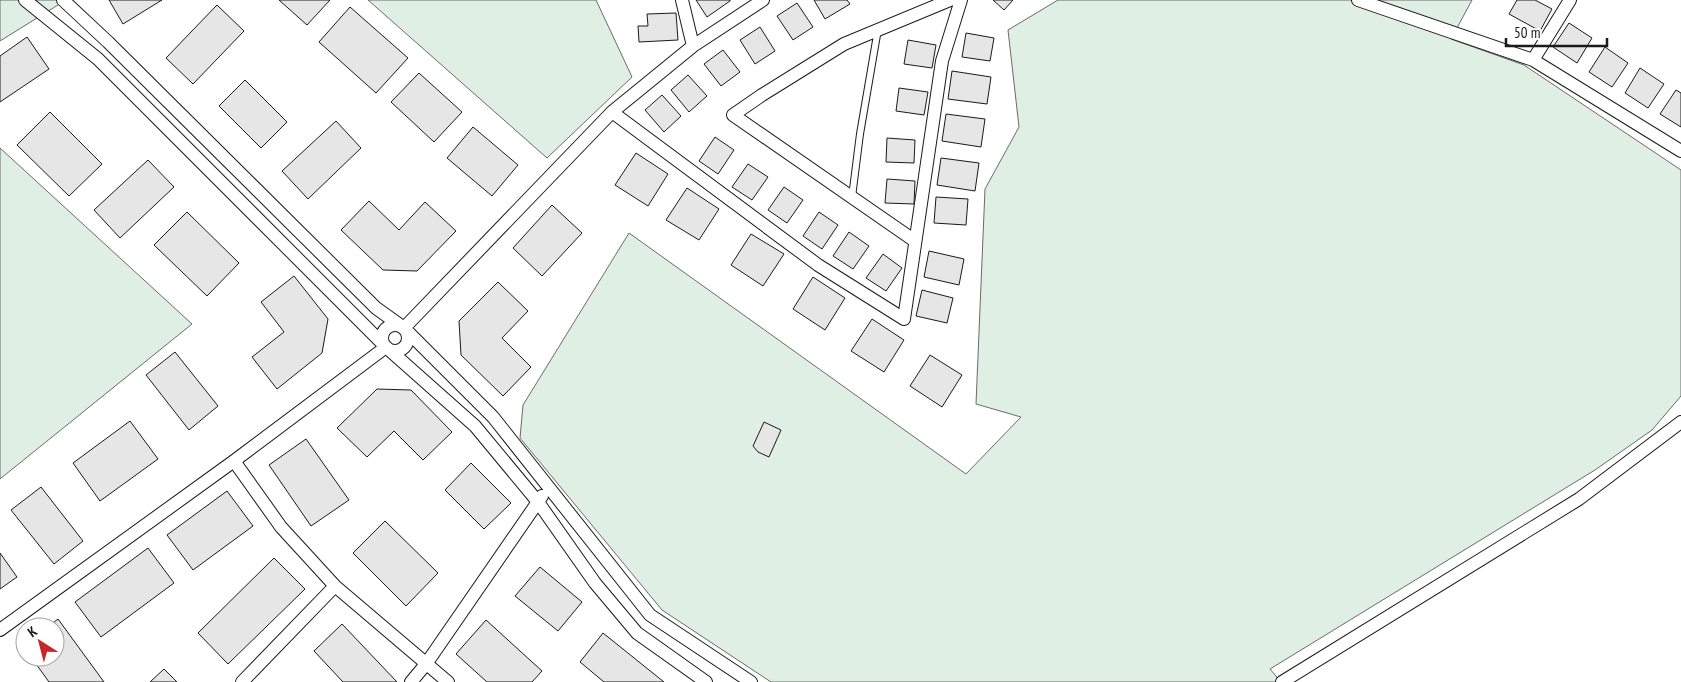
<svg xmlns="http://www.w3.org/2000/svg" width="1681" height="682" viewBox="0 0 1681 682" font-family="'PT Sans Narrow',sans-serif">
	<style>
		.green { fill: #e0efe3; stroke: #6a6a6a }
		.building { fill: #e6e6e6; stroke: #1a1a1a }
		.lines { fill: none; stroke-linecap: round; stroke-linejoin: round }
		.lane-casing { stroke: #1a1a1a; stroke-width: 8 }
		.street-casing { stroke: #1a1a1a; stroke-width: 14 }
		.lane { stroke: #fff; stroke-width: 6 }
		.street { stroke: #fff; stroke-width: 12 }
	</style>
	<rect width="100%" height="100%" fill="#fff"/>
	<path class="green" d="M 0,0 L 66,0 L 0,41 Z
		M 368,0 L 596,0 L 632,77 L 547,158 Z
		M 1058,0 L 1472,0 L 1451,39 L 1524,65 L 1681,170 L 1681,396 L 1652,430 L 1595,470 L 1270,669 L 1281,682 L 771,682 L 662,610 L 520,438 L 523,405 L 629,233 L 966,474 L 1021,417 L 976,404 L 985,189 L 1019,127 L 1008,30 Z
		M 0,148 L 192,324 L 0,479 Z"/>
	<path class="building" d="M 109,0 L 162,0 L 123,24 Z
		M 279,0 L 330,0 L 307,25 Z
		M 696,0 L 730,0 L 730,1 L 707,17 Z
		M 814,0 L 847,0 L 850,4 L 825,19 Z
		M 993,0 L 1013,0 L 1004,10 Z
		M 1517,0 L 1535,0 L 1552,9 L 1540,31 L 1509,14 Z
		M 797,3 L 813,27 L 793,40 L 777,16 Z
		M 217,5 L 244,31 L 193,84 L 166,58 Z
		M 350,7 L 408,58 L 376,93 L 319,42 Z
		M 676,13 L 678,40 L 639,42 L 638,26 L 648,26 L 647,14 Z
		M 1569,23 L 1592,38 L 1577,63 L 1553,47 Z
		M 760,27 L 775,51 L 755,64 L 740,40 Z
		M 966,33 L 994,38 L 990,61 L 962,57 Z
		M 27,37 L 49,69 L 0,102 L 0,56 Z
		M 908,40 L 936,45 L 932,68 L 904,64 Z
		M 1605,47 L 1628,63 L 1612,87 L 1589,72 Z
		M 723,50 L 740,72 L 721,86 L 704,64 Z
		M 1640,68 L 1664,84 L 1648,108 L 1625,93 Z
		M 952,71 L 991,77 L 987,104 L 948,99 Z
		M 419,73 L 462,112 L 434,142 L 391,102 Z
		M 688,75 L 707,96 L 689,112 L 671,90 Z
		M 245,80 L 287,122 L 261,148 L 219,106 Z
		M 899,88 L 928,92 L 924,115 L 896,111 Z
		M 1676,90 L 1681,93 L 1681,127 L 1660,114 Z
		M 662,95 L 681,116 L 664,132 L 645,110 Z
		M 50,112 L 102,164 L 69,196 L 17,145 Z
		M 946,114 L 985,119 L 981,147 L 942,141 Z
		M 336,121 L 361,148 L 308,199 L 282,171 Z
		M 473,127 L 518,165 L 492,196 L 447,158 Z
		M 715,137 L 734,150 L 718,174 L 699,161 Z
		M 887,138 L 915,140 L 914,163 L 886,162 Z
		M 636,153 L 668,174 L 648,206 L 615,185 Z
		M 941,158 L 979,163 L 975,191 L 937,185 Z
		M 148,160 L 174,187 L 120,238 L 94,210 Z
		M 748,164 L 768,177 L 752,200 L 732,187 Z
		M 887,179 L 915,181 L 914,204 L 885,203 Z
		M 784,187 L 803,200 L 787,223 L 768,210 Z
		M 687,188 L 719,209 L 699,240 L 666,220 Z
		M 936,197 L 968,199 L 966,225 L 934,223 Z
		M 369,201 L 399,230 L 425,202 L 456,231 L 417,271 L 383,270 L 341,230 Z
		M 552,205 L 582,233 L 542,276 L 513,248 Z
		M 187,212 L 239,263 L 207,296 L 154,245 Z
		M 819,212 L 838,225 L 822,249 L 803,236 Z
		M 849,232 L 869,246 L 853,269 L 833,256 Z
		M 751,234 L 784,254 L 763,286 L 731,265 Z
		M 929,251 L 964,259 L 959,285 L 924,277 Z
		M 883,254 L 902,268 L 886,291 L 866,278 Z
		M 294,276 L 328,319 L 322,353 L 277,389 L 252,357 L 284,332 L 261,302 Z
		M 813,277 L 845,298 L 825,330 L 793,309 Z
		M 498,282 L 528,311 L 502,338 L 531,367 L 503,396 L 461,355 L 459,321 Z
		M 922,290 L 953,298 L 947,323 L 916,316 Z
		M 872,319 L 904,340 L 884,372 L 851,351 Z
		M 175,352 L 218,406 L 189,430 L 146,375 Z
		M 930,355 L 962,375 L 942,407 L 910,386 Z
		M 377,389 L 411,390 L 452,432 L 423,460 L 394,431 L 367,457 L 337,428 Z
		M 130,421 L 158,459 L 100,501 L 73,463 Z
		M 764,422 L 781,430 L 769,457 L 758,452 L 753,446 Z
		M 306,439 L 349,500 L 311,526 L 269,465 Z
		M 471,463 L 511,503 L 484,529 L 445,490 Z
		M 41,487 L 83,541 L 54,564 L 11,510 Z
		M 227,491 L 253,526 L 193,570 L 167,535 Z
		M 385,521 L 438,573 L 406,606 L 353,553 Z
		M 148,548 L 174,583 L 101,637 L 75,602 Z
		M 0,553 L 17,577 L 0,589 Z
		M 274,558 L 305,589 L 228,664 L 198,633 Z
		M 540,567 L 582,602 L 558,631 L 515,596 Z
		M 58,619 L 104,682 L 49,682 L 31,657 L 55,657 L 55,627 L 48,627 Z
		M 486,620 L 542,671 L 532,682 L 487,682 L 456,654 Z
		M 342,624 L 397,682 L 343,682 L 314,651 Z
		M 603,633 L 664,682 L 604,682 L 580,662 Z
		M 164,669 L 177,682 L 150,682 Z"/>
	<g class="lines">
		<g class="lane-casing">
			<path id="lane" d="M 852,197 L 860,134 L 878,29"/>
		</g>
		<g class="street-casing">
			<path id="street" d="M 25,0 L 98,59 L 386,347 L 475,426 L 538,502 L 595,583 L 637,633 L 706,682
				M 63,0 L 108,42 L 376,308 L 404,328 L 493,417 L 650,615 L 751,682
				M 682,0 L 693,46
				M 1358,0 L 1533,60 L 1681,151
				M 1533,60 L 1570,0
				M 612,112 L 818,265 L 904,319 L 942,61 L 961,0
				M 915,241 L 733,115 L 762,95 L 844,44 L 950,0
				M382 338a13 13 0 1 1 26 0a13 13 0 1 1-26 0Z
				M 404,328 L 612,112 L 693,46 L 763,0
				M 234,461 L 281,527 L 335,586 L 448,682
				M 0,630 L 234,461 L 386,347
				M 242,682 L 335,586
				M 411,682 L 426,664 L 542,496
				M 1282,682 L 1579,499 L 1681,422"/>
		</g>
		<use href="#lane" class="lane"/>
		<use href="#street" class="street"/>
	</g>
	<g transform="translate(40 642) rotate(324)"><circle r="24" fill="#ffffff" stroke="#a3a3a3"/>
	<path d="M0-4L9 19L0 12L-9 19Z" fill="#c62828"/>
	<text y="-8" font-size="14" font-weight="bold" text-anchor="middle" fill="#1a1a1a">K</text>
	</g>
	<path d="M1506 38v8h101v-8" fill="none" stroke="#1a1a1a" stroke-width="2.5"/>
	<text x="1514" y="38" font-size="15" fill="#1a1a1a" stroke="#ffffff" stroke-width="4" paint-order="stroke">50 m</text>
</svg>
